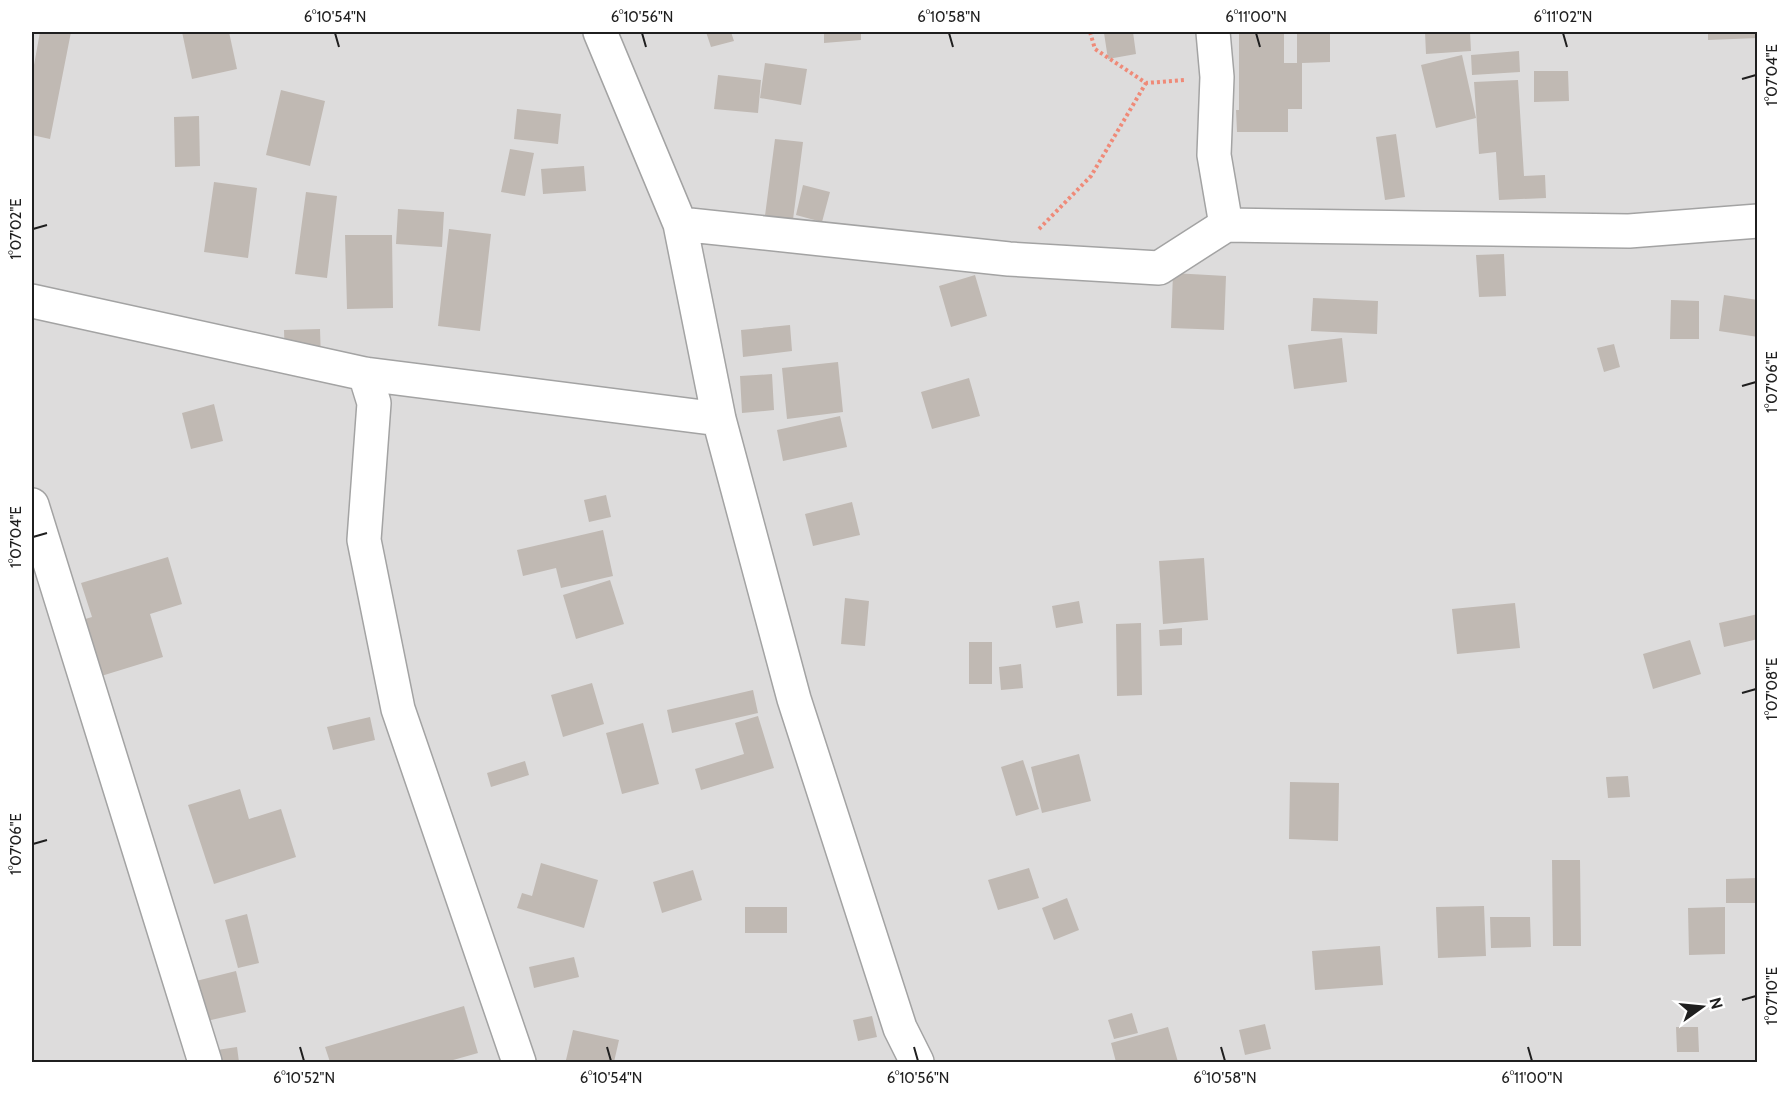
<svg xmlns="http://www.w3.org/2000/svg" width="1789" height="1094" viewBox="0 0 1789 1094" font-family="Cabin,sans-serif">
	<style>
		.residential { fill: #dddcdc }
		.building { fill: #c0b9b3 }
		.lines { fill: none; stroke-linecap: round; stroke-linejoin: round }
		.minor-casing { stroke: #a3a3a3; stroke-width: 36 }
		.path { stroke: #ef8a78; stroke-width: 4; stroke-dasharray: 3 3; stroke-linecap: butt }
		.minor { stroke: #fff; stroke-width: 33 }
		.ticks { fill: none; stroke: #1f1f1f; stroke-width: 2 }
		.neatline { fill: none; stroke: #1f1f1f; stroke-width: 2 }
		.ticks-label { font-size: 15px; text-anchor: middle; fill: #1f1f1f }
	</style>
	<rect width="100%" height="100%" fill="#efede6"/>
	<path class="residential" d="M 32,32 L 1757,32 L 1757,1062 L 32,1062 Z"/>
	<path class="building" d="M 40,32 L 71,32 L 50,139 L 32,135 L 32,76 Z
		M 182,32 L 229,32 L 237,69 L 192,79 Z
		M 706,32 L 731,32 L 734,41 L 711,47 Z
		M 824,32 L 861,32 L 861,40 L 824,43 Z
		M 1113,32 L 1133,32 L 1136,54 L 1108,59 L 1104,33 Z
		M 1239,32 L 1284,32 L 1284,63 L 1297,63 L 1297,32 L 1330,32 L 1330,62 L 1302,63 L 1302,109 L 1288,109 L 1288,132 L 1237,132 L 1236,110 L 1239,110 Z
		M 1425,32 L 1470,32 L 1471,51 L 1426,54 Z
		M 1708,32 L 1758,32 L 1758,38 L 1708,40 Z
		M 1519,51 L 1520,72 L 1472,75 L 1471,55 Z
		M 1462,55 L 1476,118 L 1436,128 L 1421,65 Z
		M 765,63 L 807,69 L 801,105 L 760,98 Z
		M 1534,71 L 1568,71 L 1569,101 L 1534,102 Z
		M 718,75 L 761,80 L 758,113 L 714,109 Z
		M 1518,80 L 1524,176 L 1545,175 L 1546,198 L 1499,200 L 1496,152 L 1479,154 L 1474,82 Z
		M 281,90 L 325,101 L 310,166 L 266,155 Z
		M 517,109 L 561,114 L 558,144 L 514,139 Z
		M 199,116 L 200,166 L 175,167 L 174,117 Z
		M 1396,134 L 1405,197 L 1385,200 L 1376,137 Z
		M 775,139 L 803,142 L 791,235 L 763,231 Z
		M 510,149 L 534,153 L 525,196 L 501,192 Z
		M 584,166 L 586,191 L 543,194 L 541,169 Z
		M 214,182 L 257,188 L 248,258 L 204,252 Z
		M 803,185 L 830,192 L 822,222 L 796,215 Z
		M 306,192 L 337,196 L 327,278 L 295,274 Z
		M 398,209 L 444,212 L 442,247 L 396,244 Z
		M 449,229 L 491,234 L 480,331 L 438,326 Z
		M 345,235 L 392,235 L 393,308 L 347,309 Z
		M 1504,254 L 1506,296 L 1479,297 L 1476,255 Z
		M 1173,273 L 1226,276 L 1224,330 L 1171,328 Z
		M 975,275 L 987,316 L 951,327 L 939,286 Z
		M 1724,295 L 1758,300 L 1758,337 L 1719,331 Z
		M 1313,298 L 1378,301 L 1377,334 L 1311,331 Z
		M 1671,300 L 1699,301 L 1699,339 L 1670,339 Z
		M 790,325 L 792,351 L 743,357 L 741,330 Z
		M 320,329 L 321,360 L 285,361 L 284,330 Z
		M 1342,338 L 1347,382 L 1294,389 L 1288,345 Z
		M 1614,344 L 1620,367 L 1604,372 L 1597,348 Z
		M 838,362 L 843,412 L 787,419 L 782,368 Z
		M 772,374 L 774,410 L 742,413 L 740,376 Z
		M 969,378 L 980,416 L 932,429 L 921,392 Z
		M 214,404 L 223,441 L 191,449 L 182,413 Z
		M 840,416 L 847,447 L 783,461 L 777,430 Z
		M 606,495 L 611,517 L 589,522 L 584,500 Z
		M 852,502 L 860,535 L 813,546 L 805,514 Z
		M 603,530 L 613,576 L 561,588 L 556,568 L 523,576 L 517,550 Z
		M 168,557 L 182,604 L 150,614 L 163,657 L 72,685 L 55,628 L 92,617 L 81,583 Z
		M 1204,558 L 1208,620 L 1163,624 L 1159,561 Z
		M 610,580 L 624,624 L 576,639 L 563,595 Z
		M 845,598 L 869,601 L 865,646 L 841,644 Z
		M 1079,601 L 1083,623 L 1056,628 L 1052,606 Z
		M 1515,603 L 1520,648 L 1457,654 L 1452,609 Z
		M 1758,614 L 1758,639 L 1724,647 L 1719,623 Z
		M 1141,623 L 1142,695 L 1117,696 L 1116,624 Z
		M 1182,628 L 1182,645 L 1160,646 L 1159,630 Z
		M 1690,640 L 1701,674 L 1653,689 L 1643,654 Z
		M 969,642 L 992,642 L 992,684 L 969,684 Z
		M 1021,664 L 1023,688 L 1001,690 L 999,667 Z
		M 592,683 L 604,724 L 563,737 L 551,695 Z
		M 753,690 L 758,713 L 672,733 L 667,710 Z
		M 758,716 L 774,768 L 701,790 L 695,769 L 744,754 L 735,723 Z
		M 370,717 L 375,740 L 333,750 L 327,727 Z
		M 643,723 L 659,784 L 622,794 L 606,733 Z
		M 1079,754 L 1091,801 L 1042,813 L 1031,767 Z
		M 1023,760 L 1039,809 L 1016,816 L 1001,767 Z
		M 525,761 L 529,775 L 491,787 L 487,773 Z
		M 1628,776 L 1630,797 L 1608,798 L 1606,777 Z
		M 1290,782 L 1339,783 L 1338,841 L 1289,839 Z
		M 240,789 L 249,819 L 281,809 L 296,857 L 214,884 L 188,805 Z
		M 1552,860 L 1580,860 L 1581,946 L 1553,946 Z
		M 541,863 L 598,880 L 584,928 L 517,908 L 522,893 L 532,896 Z
		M 1029,868 L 1039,898 L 998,910 L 988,880 Z
		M 693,870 L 702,900 L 662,913 L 653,882 Z
		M 1758,878 L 1758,903 L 1726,903 L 1726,879 Z
		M 1067,898 L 1079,930 L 1054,940 L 1042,908 Z
		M 1484,906 L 1486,956 L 1438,958 L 1436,907 Z
		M 745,907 L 787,907 L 787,933 L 745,933 Z
		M 1725,907 L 1725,954 L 1689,955 L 1688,908 Z
		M 247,914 L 259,963 L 238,968 L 225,920 Z
		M 1490,917 L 1530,917 L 1531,947 L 1491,948 Z
		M 1380,946 L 1383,985 L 1315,990 L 1312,951 Z
		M 574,957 L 579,977 L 534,988 L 529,967 Z
		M 236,971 L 246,1012 L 198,1023 L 188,983 Z
		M 464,1006 L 478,1053 L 446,1062 L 330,1062 L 325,1047 Z
		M 1132,1013 L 1138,1033 L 1114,1039 L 1108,1020 Z
		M 872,1016 L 877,1037 L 858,1041 L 853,1020 Z
		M 1265,1024 L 1271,1049 L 1245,1055 L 1239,1030 Z
		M 1168,1027 L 1178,1062 L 1116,1062 L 1111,1043 Z
		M 1676,1027 L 1698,1027 L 1699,1052 L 1677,1052 Z
		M 573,1030 L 619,1040 L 614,1062 L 577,1062 L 566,1060 Z
		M 237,1047 L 239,1062 L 191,1062 L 190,1054 Z"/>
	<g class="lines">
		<g class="minor-casing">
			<path id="minor" d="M 600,32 L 680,224 L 719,419 L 794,699 L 900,1028 L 917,1062
				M 1213,32 L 1217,77 L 1214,155 L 1226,225
				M 680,224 L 1009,259 L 1159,268 L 1226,225 L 1629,231 L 1758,221
				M 32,301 L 365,374 L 719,419
				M 365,374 L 374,403 L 364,540 L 398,709 L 519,1062
				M 32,505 L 205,1062"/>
		</g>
		<path class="path" d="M 1090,32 L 1095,49 L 1146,83 L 1185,80
			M 1039,229 L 1091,176 L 1146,83"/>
		<use href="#minor" class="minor"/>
	</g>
	<path class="ticks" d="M 335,33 L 339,47M 642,33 L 646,47M 949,33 L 953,47M 1256,33 L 1260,47M 1563,33 L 1567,47M 1742,79 L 1756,75M 33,229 L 47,225M 1742,386 L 1756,382M 33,537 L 47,533M 1742,693 L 1756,689M 33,844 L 47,840M 1742,1000 L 1756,996M 300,1047 L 304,1061M 607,1047 L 611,1061M 914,1047 L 918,1061M 1221,1047 L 1225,1061M 1528,1047 L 1532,1061"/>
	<rect width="1789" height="1094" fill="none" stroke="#ffffff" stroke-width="66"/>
	<g transform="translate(1702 1007) rotate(75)" stroke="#ffffff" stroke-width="4.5" paint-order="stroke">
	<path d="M0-4.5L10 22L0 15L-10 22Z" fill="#1f1f1f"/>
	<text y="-9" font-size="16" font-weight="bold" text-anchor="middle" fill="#1f1f1f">N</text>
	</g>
	<rect x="33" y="33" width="1723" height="1028" class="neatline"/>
	<g class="ticks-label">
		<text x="335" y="22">6°10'54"N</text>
		<text x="642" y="22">6°10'56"N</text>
		<text x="949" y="22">6°10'58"N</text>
		<text x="1256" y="22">6°11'00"N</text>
		<text x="1563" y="22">6°11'02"N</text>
		<text transform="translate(1772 75) rotate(-90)" y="5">1°07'04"E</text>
		<text transform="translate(16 229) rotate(-90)" y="5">1°07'02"E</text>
		<text transform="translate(1772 382) rotate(-90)" y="5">1°07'06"E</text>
		<text transform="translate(16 537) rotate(-90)" y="5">1°07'04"E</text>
		<text transform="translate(1772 689) rotate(-90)" y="5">1°07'08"E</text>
		<text transform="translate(16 844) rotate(-90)" y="5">1°07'06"E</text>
		<text transform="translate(1772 996) rotate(-90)" y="5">1°07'10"E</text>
		<text x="304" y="1083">6°10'52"N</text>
		<text x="611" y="1083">6°10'54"N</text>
		<text x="918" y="1083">6°10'56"N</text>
		<text x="1225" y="1083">6°10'58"N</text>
		<text x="1532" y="1083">6°11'00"N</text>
	</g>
</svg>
